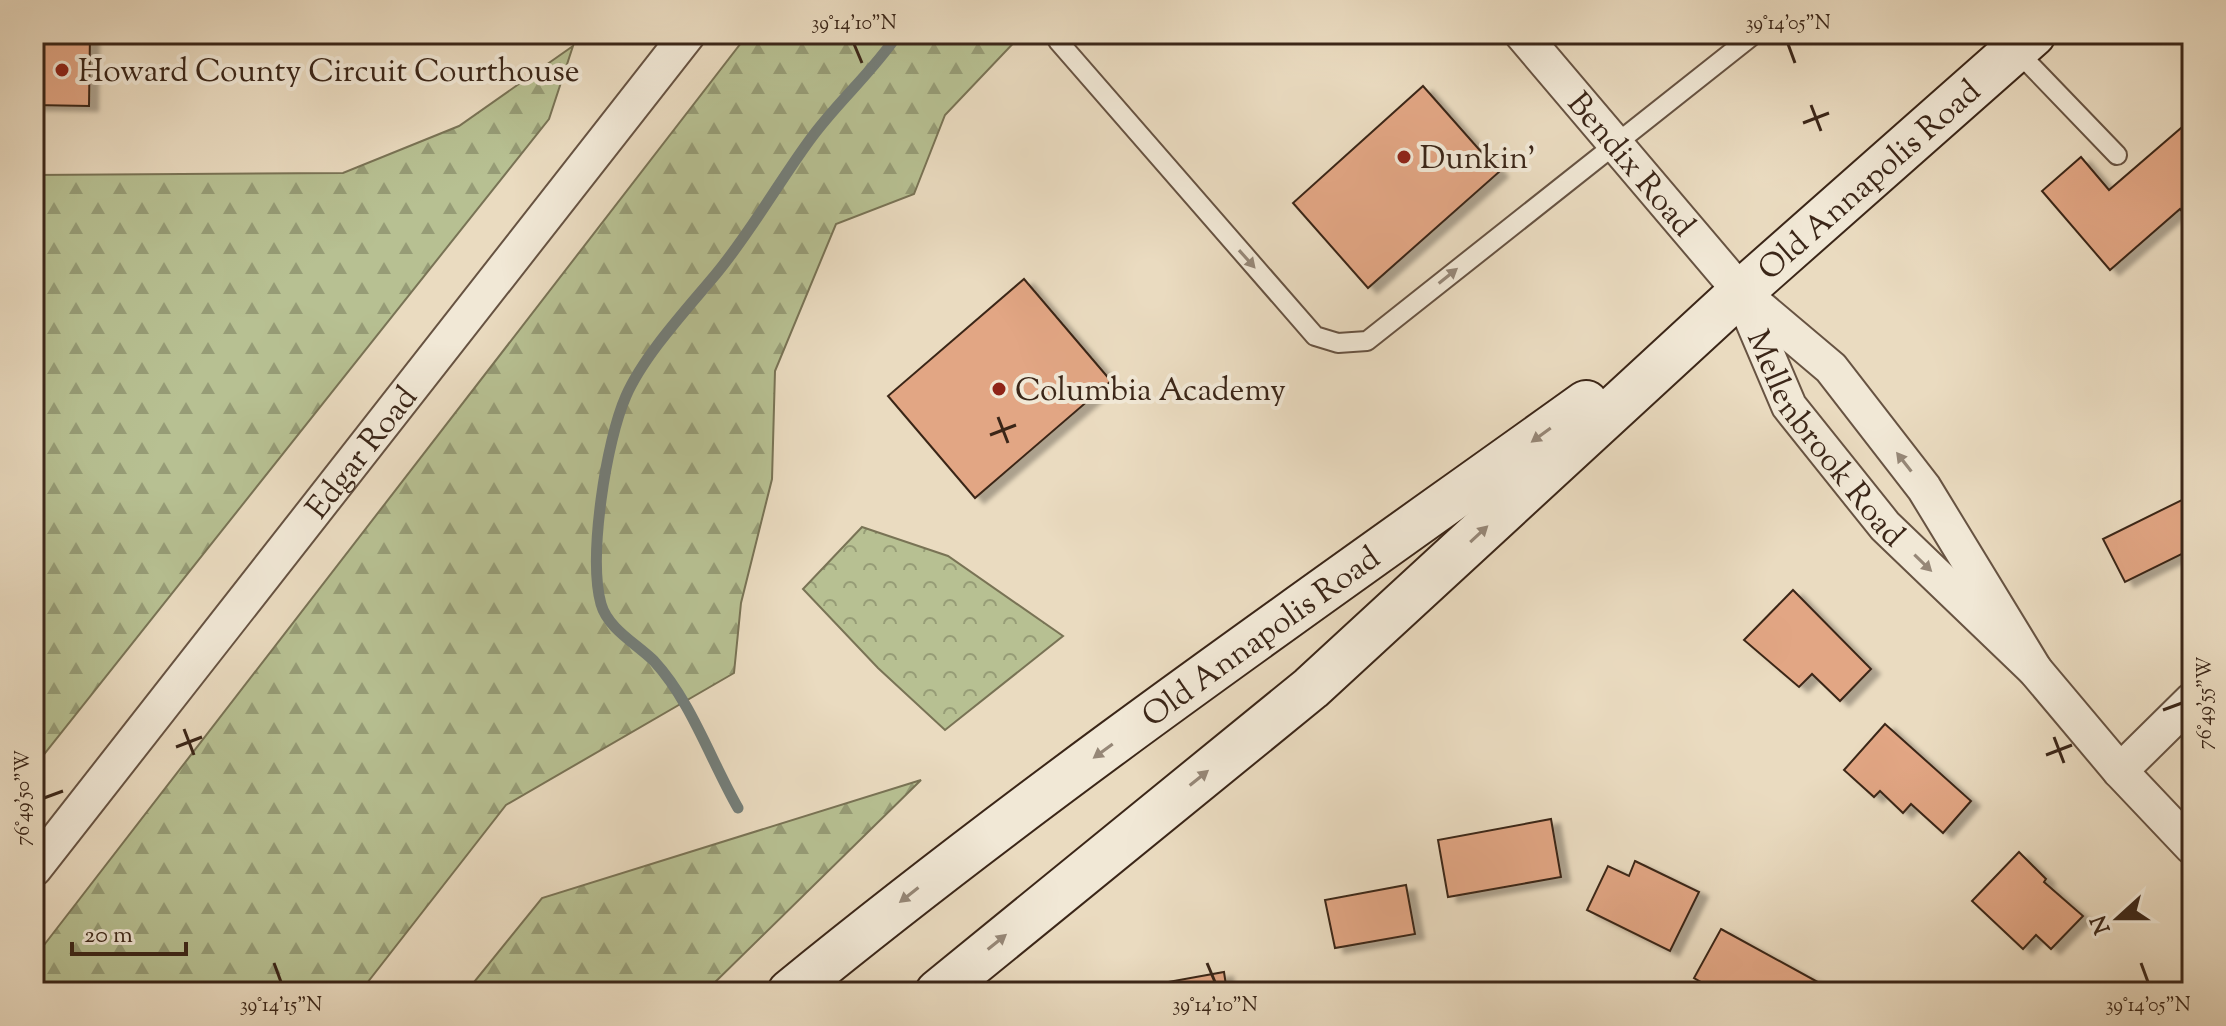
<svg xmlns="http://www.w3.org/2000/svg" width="2226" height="1026" viewBox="0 0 2226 1026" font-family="'Sorts Mill Goudy',serif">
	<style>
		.forest { fill: url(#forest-firs); stroke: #797355; stroke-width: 2 }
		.park { fill: url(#park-crowns); stroke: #797355; stroke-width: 2 }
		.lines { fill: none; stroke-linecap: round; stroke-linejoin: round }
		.stream { stroke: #747e79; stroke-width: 11 }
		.building { fill: #e2a684; stroke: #3b2618; stroke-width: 2; filter: url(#shadow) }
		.lane-casing { stroke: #675342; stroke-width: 22 }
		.street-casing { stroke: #675342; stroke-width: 38 }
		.secondary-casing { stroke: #3b2618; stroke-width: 48 }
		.lane { stroke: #f1e8d6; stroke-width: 18 }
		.street { stroke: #f1e8d6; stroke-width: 34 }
		.secondary { stroke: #f1e8d6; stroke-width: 44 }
		.oneway { fill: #968777 }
		.ticks { fill: none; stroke: #3b2618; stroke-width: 3 }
		.poi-dot { fill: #8f2418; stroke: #f1e8d6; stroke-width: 3 }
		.labels { text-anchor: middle; stroke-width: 8; stroke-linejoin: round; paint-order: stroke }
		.poi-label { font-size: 32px; fill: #3b2618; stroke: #f1e8d6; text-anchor: start }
		.street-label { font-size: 32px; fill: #3b2618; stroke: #f1e8d6 }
		.neatline { fill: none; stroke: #3b2618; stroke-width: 3 }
		.ticks-label { font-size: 20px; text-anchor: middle; fill: #3b2618 }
	</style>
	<defs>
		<pattern id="forest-firs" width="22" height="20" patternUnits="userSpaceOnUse" patternTransform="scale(2)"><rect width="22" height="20" fill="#b7c092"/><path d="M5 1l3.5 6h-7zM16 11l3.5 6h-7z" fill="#969c76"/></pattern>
		<pattern id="park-crowns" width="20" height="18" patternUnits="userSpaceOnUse" patternTransform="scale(2)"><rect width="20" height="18" fill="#b7c092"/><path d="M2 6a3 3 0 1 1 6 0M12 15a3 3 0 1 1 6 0" fill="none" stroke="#969c76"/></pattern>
		<filter id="shadow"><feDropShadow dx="9" dy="5" stdDeviation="2" flood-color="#0004"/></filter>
	</defs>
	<rect width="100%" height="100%" fill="#eadbc0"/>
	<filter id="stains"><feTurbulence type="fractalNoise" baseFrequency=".0025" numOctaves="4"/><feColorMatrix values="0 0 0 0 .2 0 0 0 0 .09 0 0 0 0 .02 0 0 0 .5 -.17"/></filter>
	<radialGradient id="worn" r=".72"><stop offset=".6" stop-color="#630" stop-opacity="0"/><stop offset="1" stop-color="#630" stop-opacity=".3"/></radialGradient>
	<path class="forest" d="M 748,34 L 1022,34 L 945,115 L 914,194 L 836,224 L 775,371 L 772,479 L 741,603 L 734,673 L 506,805 L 360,992 L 34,992 L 34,958 Z
		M 573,46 L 549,119 L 34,767 L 34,175 L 343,173 L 459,126 Z
		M 921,780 L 705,992 L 466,992 L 542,898 Z"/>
	<path class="park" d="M 862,527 L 948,556 L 1063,636 L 945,730 L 878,668 L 803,589 Z"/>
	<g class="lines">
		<path class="stream" d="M 738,808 C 711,761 691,701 654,661 C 637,644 608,629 601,604 C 588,557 606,441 626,396 C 644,355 687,309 716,274 C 750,233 777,185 809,141 C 836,103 872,73 898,34"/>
	</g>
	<path class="building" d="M 34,34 L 90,34 L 89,106 L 34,105 Z
		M 1423,86 L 1499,172 L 1368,288 L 1293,203 Z
		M 2188,122 L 2192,127 L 2192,223 L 2180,209 L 2110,270 L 2042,191 L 2081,157 L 2109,190 Z
		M 1024,279 L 1111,381 L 975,498 L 888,396 Z
		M 2192,495 L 2192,549 L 2125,582 L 2103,539 Z
		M 1793,590 L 1871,669 L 1840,701 L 1812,674 L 1799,687 L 1744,640 Z
		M 1885,724 L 1971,801 L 1943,833 L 1911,804 L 1903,813 L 1880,791 L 1874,797 L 1844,770 Z
		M 1551,819 L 1561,877 L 1448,897 L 1438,840 Z
		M 2019,852 L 2046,879 L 2044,882 L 2083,916 L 2051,949 L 2036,935 L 2023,949 L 1972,901 Z
		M 1635,861 L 1699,892 L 1670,951 L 1587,910 L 1608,866 L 1629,876 Z
		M 1406,885 L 1415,934 L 1335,948 L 1325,900 Z
		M 1721,929 L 1825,986 L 1822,992 L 1719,992 L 1694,978 Z
		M 1224,972 L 1227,992 L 1170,992 L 1168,982 Z"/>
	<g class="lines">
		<g class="lane-casing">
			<path id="lane" d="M 1066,34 L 1058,41 L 1315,336 L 1338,343 L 1367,341 L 1752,36
				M 2015,49 L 2117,155"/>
		</g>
		<g class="street-casing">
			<g id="street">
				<path id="s1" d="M 1522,34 L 1741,292 L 1831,368 L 1924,488 L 2035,670"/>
				<path id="s2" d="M 1743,298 L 1789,406 L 1885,526 L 2035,670 L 2120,771 L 2192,847"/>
				<path d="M 2120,771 L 2192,700"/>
				<path id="s3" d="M 34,869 L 688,34"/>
			</g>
		</g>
		<g class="secondary-casing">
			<g id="secondary">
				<path id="s4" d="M 790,992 C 1046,783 1318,595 1586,403"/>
				<path id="s5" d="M 938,992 L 1311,688 L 1741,292 L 2033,34"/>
			</g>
		</g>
		<use href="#lane" class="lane"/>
		<use href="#street" class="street"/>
		<use href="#secondary" class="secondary"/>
	</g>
	<defs><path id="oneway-solid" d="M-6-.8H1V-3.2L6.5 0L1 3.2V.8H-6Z" transform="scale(2)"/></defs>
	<g class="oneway">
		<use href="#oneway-solid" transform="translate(1247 259) rotate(48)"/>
		<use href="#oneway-solid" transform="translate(1448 276) rotate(-39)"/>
		<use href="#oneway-solid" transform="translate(1541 435) rotate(144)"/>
		<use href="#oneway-solid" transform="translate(1904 462) rotate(-128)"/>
		<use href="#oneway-solid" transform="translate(1479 534) rotate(-43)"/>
		<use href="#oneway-solid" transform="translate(1923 563) rotate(44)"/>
		<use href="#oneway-solid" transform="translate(1103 751) rotate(144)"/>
		<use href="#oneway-solid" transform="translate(1199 778) rotate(-39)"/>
		<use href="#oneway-solid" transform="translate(909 895) rotate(142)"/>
		<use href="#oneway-solid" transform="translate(997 942) rotate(-39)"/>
	</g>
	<path class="ticks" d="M 854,44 L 862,63M 1788,44 L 1795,63M 1811,105 L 1821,131M 1803,123 L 1829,113M 998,417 L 1008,443M 990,435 L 1016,425M 2163,710 L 2182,703M 184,729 L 194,755M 2054,737 L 2064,763M 176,747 L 202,737M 2046,755 L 2072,745M 44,798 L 63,791M 274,963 L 281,982M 1207,963 L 1215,982M 2141,963 L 2148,982"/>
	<g class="poi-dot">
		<circle cx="62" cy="70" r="8"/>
		<circle cx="1404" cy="157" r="8"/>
		<circle cx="999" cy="389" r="8"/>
	</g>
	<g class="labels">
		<g class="poi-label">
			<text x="78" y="81">Howard County Circuit Courthouse</text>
			<text x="1420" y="168">Dunkin'</text>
			<text x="1015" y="400">Columbia Academy</text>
		</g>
		<g class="street-label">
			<text dy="11" stroke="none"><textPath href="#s1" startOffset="170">Bendix Road</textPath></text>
			<text dy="11" stroke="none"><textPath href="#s5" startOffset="1236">Old Annapolis Road</textPath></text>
			<text dy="11" stroke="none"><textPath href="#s2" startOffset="164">Mellenbrook Road</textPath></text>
			<text dy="11" stroke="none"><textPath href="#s3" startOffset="530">Edgar Road</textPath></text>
			<text dy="11" stroke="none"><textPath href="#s4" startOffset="590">Old Annapolis Road</textPath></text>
		</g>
	</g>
	<rect width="2226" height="1026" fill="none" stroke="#eadbc0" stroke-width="88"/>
	<g transform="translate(2118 918) rotate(249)" stroke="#f1e8d6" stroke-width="6" paint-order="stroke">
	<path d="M0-6L14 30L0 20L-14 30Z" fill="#3b2618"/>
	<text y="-12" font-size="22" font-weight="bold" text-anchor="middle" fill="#3b2618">N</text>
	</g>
	<path d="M72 942v12h114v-12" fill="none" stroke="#3b2618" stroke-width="4"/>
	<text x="84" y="942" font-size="24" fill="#3b2618" stroke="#f1e8d6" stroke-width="6" paint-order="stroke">20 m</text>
	<rect x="44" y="44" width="2138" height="938" class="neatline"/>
	<g class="ticks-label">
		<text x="854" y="29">39°14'10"N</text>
		<text x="1788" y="29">39°14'05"N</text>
		<text transform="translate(2204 703) rotate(-90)" y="7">76°49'55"W</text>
		<text transform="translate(22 798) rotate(-90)" y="7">76°49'50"W</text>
		<text x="281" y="1011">39°14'15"N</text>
		<text x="1215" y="1011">39°14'10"N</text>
		<text x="2148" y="1011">39°14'05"N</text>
	</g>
	<rect width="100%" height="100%" filter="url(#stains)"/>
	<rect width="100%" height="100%" fill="url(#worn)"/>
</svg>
